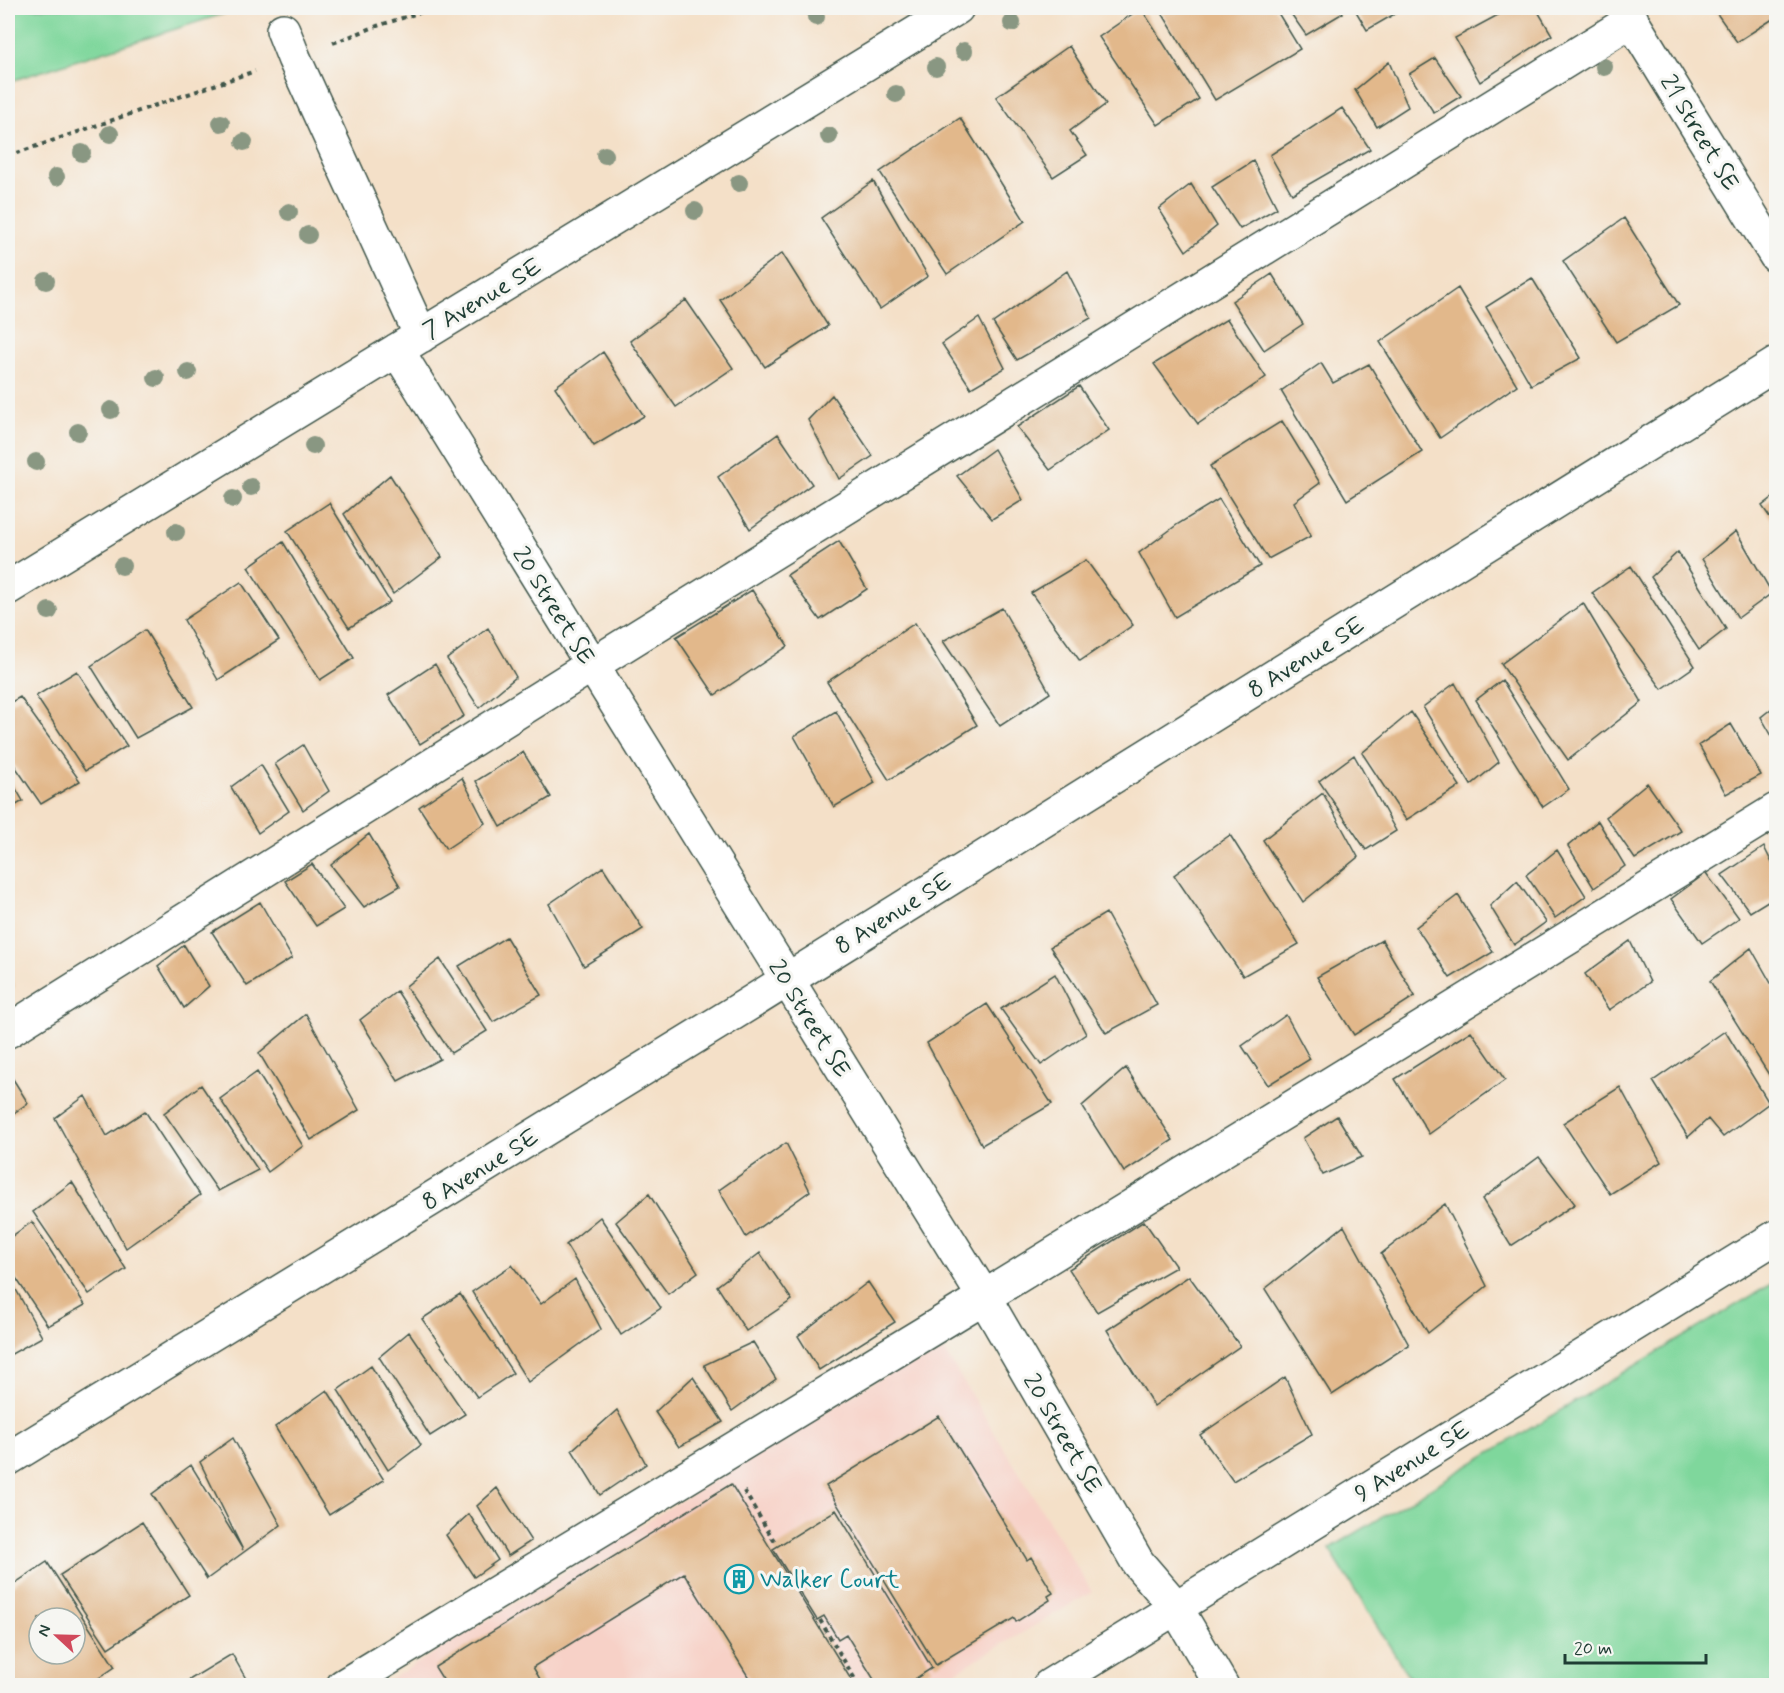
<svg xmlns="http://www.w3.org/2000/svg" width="1784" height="1693" viewBox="0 0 1784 1693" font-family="Mynerve,sans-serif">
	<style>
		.built { fill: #f7d1c7 }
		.green { fill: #7fd79c; stroke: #4f8a68; stroke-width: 1.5 }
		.building { fill: #e2b88b; fill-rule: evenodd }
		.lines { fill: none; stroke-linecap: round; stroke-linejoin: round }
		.minor-casing { stroke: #3f554a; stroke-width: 36 }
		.path { stroke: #3f554a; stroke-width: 4; stroke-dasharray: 4.5 4.5; stroke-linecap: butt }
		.minor { stroke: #fff; stroke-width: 33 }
		.tree { fill: #899782 }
		.labels { text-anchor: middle; stroke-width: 6; stroke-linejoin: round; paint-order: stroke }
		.street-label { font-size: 24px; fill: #1f3d34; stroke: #f6f6f2 }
		.culture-label { font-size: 24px; fill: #0d838f; stroke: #f6f6f2; text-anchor: start }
	</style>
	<rect width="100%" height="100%" fill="#f6f6f2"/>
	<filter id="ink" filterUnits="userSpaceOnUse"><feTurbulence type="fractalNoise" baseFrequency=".0167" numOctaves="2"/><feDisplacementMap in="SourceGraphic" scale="12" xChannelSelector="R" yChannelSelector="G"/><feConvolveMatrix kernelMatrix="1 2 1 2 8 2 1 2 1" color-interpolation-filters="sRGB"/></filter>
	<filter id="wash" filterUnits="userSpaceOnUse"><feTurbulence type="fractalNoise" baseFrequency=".008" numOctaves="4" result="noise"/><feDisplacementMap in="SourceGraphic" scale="24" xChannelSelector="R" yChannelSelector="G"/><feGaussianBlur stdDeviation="1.35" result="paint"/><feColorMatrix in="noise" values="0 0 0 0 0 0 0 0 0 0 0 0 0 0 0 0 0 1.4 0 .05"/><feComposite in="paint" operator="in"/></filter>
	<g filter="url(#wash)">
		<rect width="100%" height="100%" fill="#f4e0c8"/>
		<path class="built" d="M 939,1342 L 1092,1592 L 933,1685 L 380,1686 Z"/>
		<path class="green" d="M 8,8 L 242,8 L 8,82 Z
			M 1776,1281 L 1776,1685 L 1414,1685 L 1329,1549 Z"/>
		<g id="blocks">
			<path class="building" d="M 1141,8 L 1199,99 L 1158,125 L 1099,37 Z
				M 1159,8 L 1275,8 L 1300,49 L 1215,100 Z
				M 1287,8 L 1339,8 L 1343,13 L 1306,35 Z
				M 1354,8 L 1405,8 L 1367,30 Z
				M 1511,8 L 1536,8 L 1552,35 L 1480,82 L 1455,38 Z
				M 1713,8 L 1776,8 L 1776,17 L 1737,42 Z
				M 1069,46 L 1106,104 L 1070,131 L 1087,155 L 1053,177 L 996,97 Z
				M 1435,58 L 1461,96 L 1434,113 L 1409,74 Z
				M 1389,62 L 1408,107 L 1377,127 L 1355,90 Z
				M 1342,108 L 1370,149 L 1292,194 L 1270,155 Z
				M 960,118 L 1025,221 L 947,274 L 880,172 Z
				M 1253,161 L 1277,208 L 1240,229 L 1212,187 Z
				M 873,181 L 928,276 L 880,309 L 821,218 Z
				M 1191,184 L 1217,226 L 1186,251 L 1159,209 Z
				M 1624,218 L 1679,305 L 1616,342 L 1563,261 Z
				M 782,253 L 828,326 L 765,367 L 720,300 Z
				M 1067,271 L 1091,318 L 1017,360 L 993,323 Z
				M 1272,274 L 1303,324 L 1264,350 L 1232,301 Z
				M 1532,278 L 1581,358 L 1531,385 L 1486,307 Z
				M 1458,288 L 1517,385 L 1440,438 L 1380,342 Z
				M 686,300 L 733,368 L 676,407 L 630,341 Z
				M 979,318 L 1005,368 L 971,388 L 942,344 Z
				M 1227,319 L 1266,377 L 1198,424 L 1154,364 Z
				M 603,352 L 644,416 L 594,446 L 555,387 Z
				M 1321,363 L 1333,383 L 1369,364 L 1422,452 L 1347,500 L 1281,391 Z
				M 1079,386 L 1109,430 L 1050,470 L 1017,427 Z
				M 832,395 L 873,456 L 839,479 L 808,420 Z
				M 1282,421 L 1320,483 L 1294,502 L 1311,536 L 1268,559 L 1210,466 Z
				M 778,434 L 812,484 L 750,529 L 718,477 Z
				M 994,449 L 1023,500 L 992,519 L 957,476 Z
				M 390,475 L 442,557 L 393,594 L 344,514 Z
				M 1776,495 L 1776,526 L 1762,506 Z
				M 1219,499 L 1260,566 L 1175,617 L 1139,553 L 1178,524 Z
				M 329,503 L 390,602 L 349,628 L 287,531 Z
				M 1736,531 L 1772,593 L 1738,618 L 1702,559 Z
				M 839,541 L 867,589 L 820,620 L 787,575 Z
				M 283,542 L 354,658 L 320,680 L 248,567 Z
				M 1678,552 L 1726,629 L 1699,650 L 1651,577 Z
				M 1086,560 L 1133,625 L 1080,661 L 1031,593 Z
				M 1631,566 L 1695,666 L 1662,689 L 1592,593 Z
				M 241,582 L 279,640 L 218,680 L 184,620 Z
				M 752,590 L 788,646 L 715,695 L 676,637 Z
				M 1583,603 L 1642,702 L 1568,760 L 1501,664 Z
				M 1002,608 L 1050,693 L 1000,726 L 943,641 Z
				M 915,623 L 977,725 L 889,780 L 827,682 Z
				M 488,628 L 516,677 L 479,708 L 447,659 Z
				M 145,630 L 193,707 L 136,738 L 91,666 Z
				M 435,664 L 464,716 L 420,744 L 388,695 Z
				M 77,671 L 127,746 L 85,771 L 36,696 Z
				M 1502,680 L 1569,789 L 1543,807 L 1476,700 Z
				M 1455,683 L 1499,762 L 1471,785 L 1423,707 Z
				M 20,697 L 80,781 L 41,804 L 8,756 L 8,704 Z
				M 1776,705 L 1776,743 L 1761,717 Z
				M 836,711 L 875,783 L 834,807 L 794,736 Z
				M 1411,712 L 1460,786 L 1406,820 L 1362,753 Z
				M 1731,724 L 1761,775 L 1726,794 L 1699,745 Z
				M 303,745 L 329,791 L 303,810 L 275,764 Z
				M 523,752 L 551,797 L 501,827 L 476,781 Z
				M 1354,755 L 1396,831 L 1366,850 L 1319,781 Z
				M 261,765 L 289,811 L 258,833 L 231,787 Z
				M 8,775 L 23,801 L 8,810 Z
				M 462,778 L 485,823 L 446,849 L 419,807 Z
				M 1647,783 L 1681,831 L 1635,859 L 1606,817 Z
				M 1323,793 L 1358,857 L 1303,902 L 1263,840 Z
				M 1598,821 L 1625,866 L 1594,888 L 1568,846 Z
				M 369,834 L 400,886 L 364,907 L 331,865 Z
				M 1230,835 L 1299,944 L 1243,976 L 1174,875 Z
				M 1764,847 L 1776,871 L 1776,896 L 1750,912 L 1722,875 Z
				M 1557,850 L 1586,896 L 1555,918 L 1526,875 Z
				M 312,864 L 344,909 L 316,926 L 285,881 Z
				M 603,867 L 643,929 L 584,966 L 549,904 Z
				M 1706,873 L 1739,918 L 1702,943 L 1671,899 Z
				M 1517,881 L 1546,922 L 1514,945 L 1490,906 Z
				M 1458,895 L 1493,952 L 1450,978 L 1416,927 Z
				M 260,902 L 292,958 L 247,986 L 212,932 Z
				M 1106,913 L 1157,1005 L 1106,1033 L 1050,947 Z
				M 506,937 L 541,995 L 493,1022 L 459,966 Z
				M 1382,940 L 1415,996 L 1354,1035 L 1317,977 Z
				M 1630,941 L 1650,982 L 1609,1010 L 1585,974 Z
				M 184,945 L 209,986 L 184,1008 L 158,966 Z
				M 1751,948 L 1776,992 L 1776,1086 L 1710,981 Z
				M 440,959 L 487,1031 L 451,1053 L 406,986 Z
				M 8,973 L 15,986 L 8,991 Z
				M 1055,974 L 1086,1034 L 1041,1065 L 1001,1009 Z
				M 397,991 L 440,1059 L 398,1081 L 360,1020 Z
				M 987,1004 L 1052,1104 L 982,1145 L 927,1043 Z
				M 306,1014 L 359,1110 L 311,1140 L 259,1053 Z
				M 1286,1015 L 1310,1059 L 1268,1085 L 1242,1046 Z
				M 1471,1031 L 1505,1080 L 1429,1134 L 1395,1079 Z
				M 1725,1031 L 1769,1103 L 1723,1137 L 1708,1119 L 1688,1137 L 1653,1081 Z
				M 1126,1068 L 1173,1140 L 1124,1172 L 1082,1106 Z
				M 8,1071 L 28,1103 L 8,1117 Z
				M 257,1072 L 303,1146 L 268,1172 L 220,1099 Z
				M 201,1085 L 258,1170 L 218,1191 L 164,1113 Z
				M 1620,1087 L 1661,1162 L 1610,1194 L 1563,1123 Z
				M 85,1096 L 107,1136 L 145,1111 L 200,1195 L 126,1248 L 55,1118 Z
				M 1337,1116 L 1362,1157 L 1323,1175 L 1303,1138 Z
				M 786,1143 L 810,1191 L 746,1237 L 719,1190 Z
				M 1539,1157 L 1575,1204 L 1511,1246 L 1482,1199 Z
				M 72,1182 L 126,1269 L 89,1294 L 33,1212 Z
				M 649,1194 L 698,1272 L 668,1294 L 616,1222 Z
				M 1445,1204 L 1487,1286 L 1428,1333 L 1381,1254 Z
				M 600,1217 L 661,1308 L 621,1335 L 566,1245 Z
				M 1144,1221 L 1176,1267 L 1097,1312 L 1069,1269 Z
				M 32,1222 L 85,1305 L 48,1326 L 8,1266 L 8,1239 Z
				M 1344,1226 L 1409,1345 L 1332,1395 L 1265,1289 Z
				M 760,1253 L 792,1300 L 746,1331 L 717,1286 Z
				M 512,1265 L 541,1304 L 575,1279 L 601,1329 L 528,1382 L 472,1292 Z
				M 8,1275 L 42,1337 L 8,1356 Z
				M 1189,1276 L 1240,1346 L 1154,1406 L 1107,1330 Z
				M 868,1282 L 895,1322 L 819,1370 L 798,1336 Z
				M 460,1294 L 513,1373 L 477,1397 L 422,1319 Z
				M 409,1332 L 465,1414 L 430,1436 L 379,1357 Z
				M 753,1342 L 776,1379 L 732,1411 L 704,1365 Z
				M 371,1366 L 421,1445 L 388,1470 L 338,1390 Z
				M 693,1377 L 723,1422 L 679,1447 L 655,1412 Z
				M 1285,1377 L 1312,1434 L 1233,1481 L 1200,1435 Z
				M 327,1390 L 384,1480 L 329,1515 L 275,1427 Z
				M 617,1410 L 646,1464 L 600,1495 L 572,1450 Z
				M 939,1416 L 1027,1560 L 1031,1557 L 1053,1593 L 1048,1596 L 1050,1600 L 1016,1622 L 1014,1618 L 936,1665 L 826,1486 Z
				M 233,1438 L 281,1525 L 207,1579 L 152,1494 L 191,1465 L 243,1550 L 200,1462 Z
				M 731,1484 L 855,1686 L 754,1686 L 684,1573 L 533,1667 L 544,1686 L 447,1686 L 435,1667 Z
				M 497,1488 L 531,1541 L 508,1556 L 477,1506 Z
				M 836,1510 L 932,1668 L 904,1686 L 878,1686 L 846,1634 L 838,1639 L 824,1616 L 817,1620 L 773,1549 Z
				M 469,1514 L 498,1560 L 474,1577 L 446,1535 Z
				M 142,1522 L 189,1595 L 108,1648 L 60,1575 Z
				M 47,1562 L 115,1667 L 87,1686 L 12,1686 L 8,1678 L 8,1588 ZM 39,1618 L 75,1618 L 75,1654 L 39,1654 Z
				M 232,1654 L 250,1686 L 179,1686 Z"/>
		</g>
	</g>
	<g filter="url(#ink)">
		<use href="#blocks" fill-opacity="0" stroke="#3f554a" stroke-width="1.5"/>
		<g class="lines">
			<g class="minor-casing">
				<path id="minor" d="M 1624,8 L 1776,256
					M 283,30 L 294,58 L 421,336
					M 397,350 L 984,1297 L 1138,1563 L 1175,1606 L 1222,1686
					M 8,588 L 957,8
					M 8,1031 L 592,665 L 1632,20
					M 8,1459 L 734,1013 L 1776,364
					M 343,1686 L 984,1297 L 1776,810
					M 1049,1686 L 1776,1237"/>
			</g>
			<path class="path" d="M 333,43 L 377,26 L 434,8
				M 8,156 L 255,71
				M 744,1491 L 776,1544
				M 820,1620 L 859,1686"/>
			<use href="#minor" class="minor"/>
		</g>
		<g class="tree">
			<circle cx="816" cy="17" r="9"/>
			<circle cx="1012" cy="23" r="9"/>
			<circle cx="964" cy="51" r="9"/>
			<circle cx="936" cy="67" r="9"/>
			<circle cx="1604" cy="67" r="9"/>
			<circle cx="896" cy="94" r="9"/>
			<circle cx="221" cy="123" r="9"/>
			<circle cx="110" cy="134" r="9"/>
			<circle cx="829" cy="136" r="9"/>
			<circle cx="244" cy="142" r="9"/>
			<circle cx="82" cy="153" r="9"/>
			<circle cx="605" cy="155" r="9"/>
			<circle cx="56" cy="177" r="9"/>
			<circle cx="739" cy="183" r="9"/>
			<circle cx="695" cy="211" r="9"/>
			<circle cx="289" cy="212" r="9"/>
			<circle cx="308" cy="235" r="9"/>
			<circle cx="46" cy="281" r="9"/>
			<circle cx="188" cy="372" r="9"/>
			<circle cx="156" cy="378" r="9"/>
			<circle cx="111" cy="410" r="9"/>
			<circle cx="78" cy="432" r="9"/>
			<circle cx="313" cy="446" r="9"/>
			<circle cx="36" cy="462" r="9"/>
			<circle cx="251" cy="487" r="9"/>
			<circle cx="233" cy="499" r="9"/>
			<circle cx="176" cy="532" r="9"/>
			<circle cx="122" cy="566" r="9"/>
			<circle cx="49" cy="611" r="9"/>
		</g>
	</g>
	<defs>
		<g id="building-ring" transform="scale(1.5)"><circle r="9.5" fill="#f6f6f2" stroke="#0f9aa8" stroke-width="1.5"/><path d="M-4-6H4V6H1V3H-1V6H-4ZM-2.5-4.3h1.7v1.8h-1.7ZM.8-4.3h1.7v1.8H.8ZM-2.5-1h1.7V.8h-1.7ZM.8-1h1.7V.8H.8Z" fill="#0f9aa8"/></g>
	</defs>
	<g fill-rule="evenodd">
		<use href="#building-ring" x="739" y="1579"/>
	</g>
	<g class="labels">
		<g class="street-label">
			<text transform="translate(1700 132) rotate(59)" y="8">21 Street SE</text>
			<text transform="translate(482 298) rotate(-31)" y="8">7 Avenue SE</text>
			<text transform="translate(554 605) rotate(58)" y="8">20 Street SE</text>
			<text transform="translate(1306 657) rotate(-32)" y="8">8 Avenue SE</text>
			<text transform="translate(893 913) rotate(-32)" y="8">8 Avenue SE</text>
			<text transform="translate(810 1018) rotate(58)" y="8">20 Street SE</text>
			<text transform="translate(480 1169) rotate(-32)" y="8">8 Avenue SE</text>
			<text transform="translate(1063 1433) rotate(60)" y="8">20 Street SE</text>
			<text transform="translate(1412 1461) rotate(-32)" y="8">9 Avenue SE</text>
		</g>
		<g class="culture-label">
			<text x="760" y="1587">Walker Court</text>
		</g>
	</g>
	<rect width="1784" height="1693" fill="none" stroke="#f6f6f2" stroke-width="30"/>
	<g transform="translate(57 1636) rotate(292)"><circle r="28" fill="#f6f6f2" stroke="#a0aca6" stroke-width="1.5"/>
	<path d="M0-4.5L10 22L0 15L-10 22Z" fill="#d1495b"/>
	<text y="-9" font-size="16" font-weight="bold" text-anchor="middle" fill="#1f3d34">N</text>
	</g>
	<path d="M1565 1654v9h141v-9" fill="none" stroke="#1f3d34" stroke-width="3"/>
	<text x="1574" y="1654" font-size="18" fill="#1f3d34" stroke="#f6f6f2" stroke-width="4.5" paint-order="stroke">20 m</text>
</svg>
